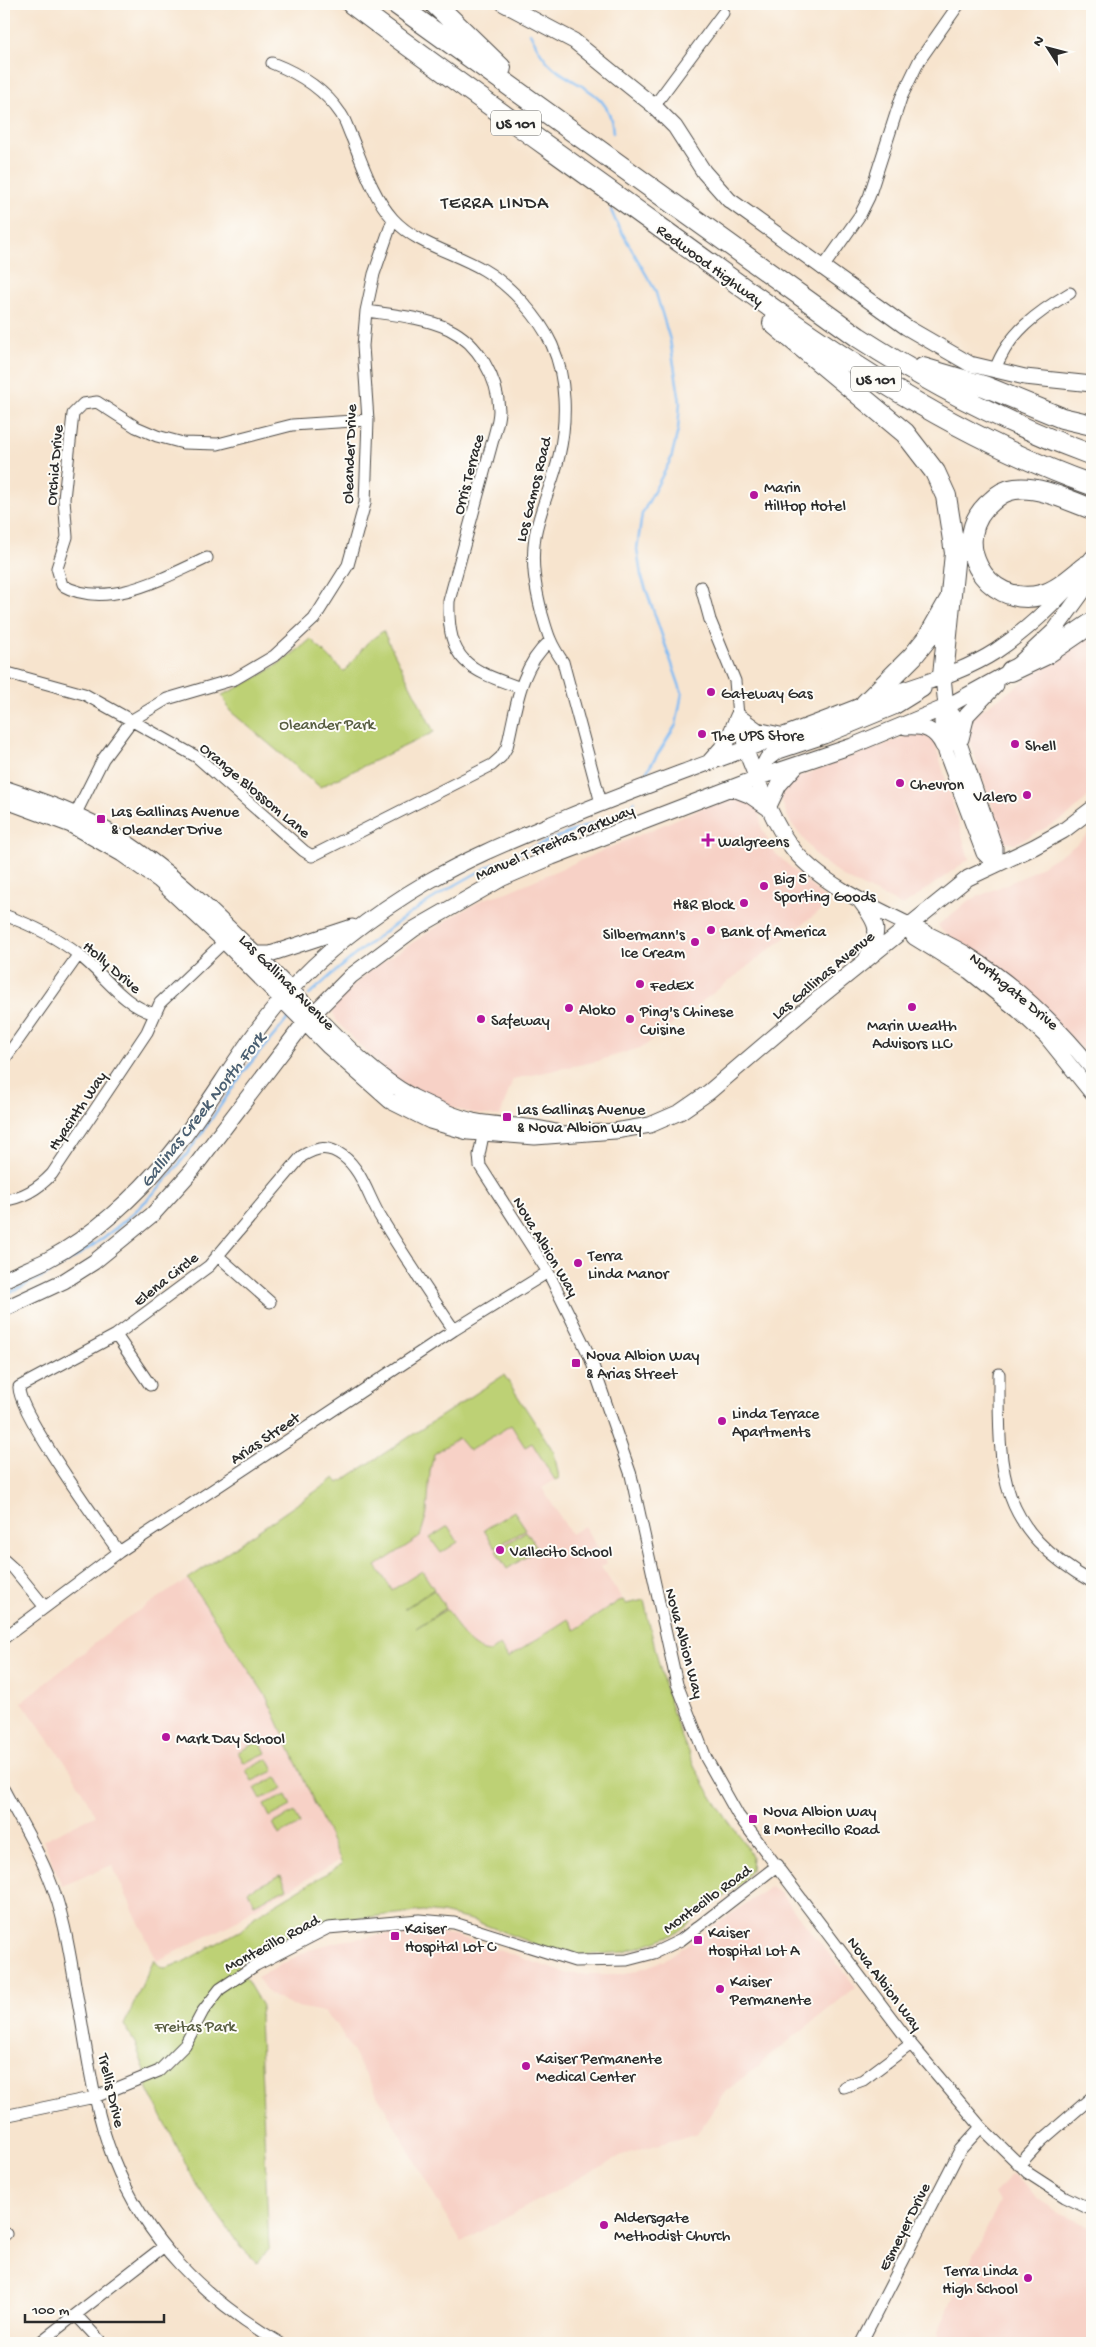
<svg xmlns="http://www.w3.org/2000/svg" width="1096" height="2347" viewBox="0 0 1096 2347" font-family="'Gochi Hand',sans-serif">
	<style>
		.built { fill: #f7d1c6 }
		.green { fill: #bdd174; stroke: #747e50 }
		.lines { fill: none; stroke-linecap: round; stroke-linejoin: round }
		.stream { stroke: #81bcf3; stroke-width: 2.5 }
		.street-casing { stroke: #4a4743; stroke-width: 13 }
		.secondary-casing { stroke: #4a4743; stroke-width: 17 }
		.highway-casing { stroke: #4a4743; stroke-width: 22 }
		.street { stroke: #fff; stroke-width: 11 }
		.secondary { stroke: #fff; stroke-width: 15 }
		.highway { stroke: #fff; stroke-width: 20 }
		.poi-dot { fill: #b5179e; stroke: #fdfcf7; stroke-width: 2 }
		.labels { text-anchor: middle; stroke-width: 4; stroke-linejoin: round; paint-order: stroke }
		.shield { fill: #fdfcf7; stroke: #6a6a68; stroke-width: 1 }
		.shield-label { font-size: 15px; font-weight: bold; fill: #2b2b2b }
		.street-label { font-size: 16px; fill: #2b2b2b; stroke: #fdfcf7 }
		.poi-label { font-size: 16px; fill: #2b2b2b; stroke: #fdfcf7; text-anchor: start }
		.park-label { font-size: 16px; fill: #575d41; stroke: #fdfcf7 }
		.neighbourhood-label { font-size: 18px; letter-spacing: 1px; fill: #2b2b2b; stroke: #fdfcf7 }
		.water-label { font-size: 18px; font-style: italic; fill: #495e71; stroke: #fdfcf7 }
	</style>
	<rect width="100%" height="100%" fill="#fdfcf7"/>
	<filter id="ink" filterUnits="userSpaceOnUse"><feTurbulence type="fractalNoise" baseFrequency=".02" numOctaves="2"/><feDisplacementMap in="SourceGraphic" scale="10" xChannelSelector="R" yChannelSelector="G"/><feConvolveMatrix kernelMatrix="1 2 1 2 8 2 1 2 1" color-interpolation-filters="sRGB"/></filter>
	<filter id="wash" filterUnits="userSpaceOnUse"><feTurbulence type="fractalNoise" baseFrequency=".0096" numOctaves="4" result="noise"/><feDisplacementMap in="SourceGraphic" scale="20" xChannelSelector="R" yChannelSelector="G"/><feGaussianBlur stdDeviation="1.12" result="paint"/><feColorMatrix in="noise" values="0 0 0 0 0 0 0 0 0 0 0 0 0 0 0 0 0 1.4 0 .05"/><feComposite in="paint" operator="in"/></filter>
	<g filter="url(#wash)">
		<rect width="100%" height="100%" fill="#f7e4ce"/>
		<path class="built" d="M 1092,631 L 1092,793 L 1069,815 L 1055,823 L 1015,844 L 1005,842 L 968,737 L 975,714 L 1016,687 Z
			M 915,733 L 927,735 L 935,743 L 969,859 L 903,906 L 845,878 L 817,857 L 789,820 L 781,799 L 784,787 L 795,778 Z
			M 737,796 L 756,805 L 760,816 L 761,827 L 774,852 L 830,903 L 643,1047 L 597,1061 L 513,1079 L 500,1116 L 475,1114 L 440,1105 L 390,1076 L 338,1023 L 333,1014 L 335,1002 L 372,969 L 457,914 L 484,899 L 507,892 L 709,805 Z
			M 1092,831 L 1092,1059 L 998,967 L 942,931 L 938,925 L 970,900 L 1025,876 L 1073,847 Z
			M 511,1425 L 525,1447 L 532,1443 L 555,1480 L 542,1488 L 571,1534 L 584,1526 L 607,1563 L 601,1567 L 623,1600 L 619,1601 L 575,1630 L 568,1619 L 508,1658 L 479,1651 L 471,1647 L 458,1627 L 428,1646 L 375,1565 L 420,1537 L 427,1513 L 430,1471 L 434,1454 L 459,1437 L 470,1451 Z
			M 188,1579 L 266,1696 L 340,1860 L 250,1911 L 239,1920 L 157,1961 L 112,1865 L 62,1886 L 43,1840 L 95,1815 L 72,1772 L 22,1702 L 124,1620 Z
			M 770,1887 L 780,1893 L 856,1987 L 725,2092 L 698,2133 L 622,2155 L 461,2242 L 339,2028 L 324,2012 L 292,2006 L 269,1994 L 257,1977 L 313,1948 L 341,1941 L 411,1931 L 454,1935 L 568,1974 L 626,1974 L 663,1961 Z
			M 1012,2174 L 1028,2186 L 1038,2200 L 1058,2213 L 1092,2227 L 1092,2343 L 940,2343 L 938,2330 L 1000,2201 L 994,2194 Z"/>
		<path class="green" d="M 383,631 L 434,732 L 320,787 L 230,711 L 222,695 C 256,680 283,663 311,639 L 344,672 L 367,643 Z
			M 504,1375 L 554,1452 L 559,1478 L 555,1480 L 532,1443 L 525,1447 L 511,1425 L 469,1451 L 458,1438 L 434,1454 L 430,1471 L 427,1513 L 420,1537 L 376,1566 L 392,1590 L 422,1571 L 434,1589 L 404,1609 L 434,1590 L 446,1608 L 416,1628 L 447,1609 C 458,1627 467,1650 490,1652 L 500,1645 L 508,1658 L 568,1619 L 575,1630 L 619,1601 L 623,1600 L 626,1604 L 644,1600 C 657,1658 669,1714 695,1767 C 710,1797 730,1823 749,1850 L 752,1856 L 751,1870 L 742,1882 L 675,1934 L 625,1952 L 572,1956 L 542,1947 L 475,1921 L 442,1913 L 423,1911 L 334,1921 L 311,1927 L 237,1964 L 262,2006 L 259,2017 L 269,2248 L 257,2263 L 242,2248 L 197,2186 L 148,2089 L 145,2071 L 135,2043 L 124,2025 L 154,1960 L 160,1967 L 165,1968 L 181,1963 L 245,1928 L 254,1917 L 342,1864 L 266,1696 L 188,1579 L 335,1478 L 339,1483 Z
			M 514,1511 L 526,1529 L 495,1548 L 484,1530 Z
			M 448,1526 L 458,1542 L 441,1553 L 430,1538 Z
			M 526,1531 L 538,1549 L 507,1569 L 496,1551 Z
			M 260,1741 L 266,1753 L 244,1763 L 238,1752 Z
			M 268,1759 L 274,1771 L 252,1781 L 246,1770 Z
			M 277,1777 L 283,1788 L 261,1799 L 255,1788 Z
			M 286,1795 L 291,1806 L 270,1817 L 264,1805 Z
			M 295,1812 L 300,1824 L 279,1835 L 273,1823 Z
			M 281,1875 L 287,1888 L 254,1904 L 248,1891 Z"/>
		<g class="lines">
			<path class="stream" d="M 530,33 C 537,46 542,58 554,68 C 582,90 611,92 613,133
				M 611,210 L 616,222 L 655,290 L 670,340 L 680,402 L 678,430 L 671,459 L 642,514 L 637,549 L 641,575 L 682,693 L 676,725 L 644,776
				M 309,995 C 367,941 430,895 502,860 C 544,841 588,826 630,809 L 635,801
				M 4,1295 C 57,1272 107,1240 148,1199 C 187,1161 214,1113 246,1069 C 260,1051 276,1034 290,1016"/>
		</g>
	</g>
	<g filter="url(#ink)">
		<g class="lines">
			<g class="street-casing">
				<path id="street" d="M 272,63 C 298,73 325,90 341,114 C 346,121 348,130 352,138 C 363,165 373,197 393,219 C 417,245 454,252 484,270 C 510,285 540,318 552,345 C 567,379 567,421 559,456 C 553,483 540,508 535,536 C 531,563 535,587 542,614 C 548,635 550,643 563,662 L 601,803
					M 654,106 L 723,13
					M 822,269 L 860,215 L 869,197 L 901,98 L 919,61 L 959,4
					M 366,311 C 394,315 423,317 449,329 C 478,343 498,378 499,410 C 499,417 497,425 495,432 L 449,601 C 447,663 470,670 521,688
					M 995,370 C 1008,333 1038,312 1070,293
					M 207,558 C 165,577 107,611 62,585 L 57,568 L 67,537 L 64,499 L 73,414 L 83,404 L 97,402 L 136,427 L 157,436 L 183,443 L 218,444 L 292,425 L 368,420
					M 701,587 L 710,620 L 735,681 L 738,716 L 745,749
					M 4,672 L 84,694 L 197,757 L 304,851 L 312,856 L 492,765 L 501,757 L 507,747 C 516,710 519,668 549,642
					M 72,821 L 103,759 L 132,720 L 167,699 L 235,679 L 274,656 L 314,619 L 348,565 L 365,503 L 368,420 L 363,346 L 366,311 L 374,274 L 393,219
					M 4,915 C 29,924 58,938 79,955 C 105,975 122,1005 155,1014
					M 4,1060 L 79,954
					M 485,1126 L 479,1155 L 480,1166 L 548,1272 L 590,1357 L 631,1475 L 677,1684 L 706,1758 L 738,1815 L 911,2044 L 981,2127 L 1028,2173 L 1065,2197 L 1092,2210
					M 4,1200 C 23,1198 39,1188 52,1174 L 147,1032 L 160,1003 L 230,936
					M 217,1255 L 270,1302
					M 116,1335 L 150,1385
					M 999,1374 C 999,1473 997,1528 1092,1582
					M 119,1552 C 101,1526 17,1411 19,1387 L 116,1335 L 209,1266 L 302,1156 C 318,1147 328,1145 343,1156 C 362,1170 369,1199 381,1218 C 404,1256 429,1293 454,1330
					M 4,1560 L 14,1569 L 44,1606
					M 4,1638 L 119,1552 L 454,1330 L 548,1272
					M 4,1790 C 19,1819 37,1847 49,1878 C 66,1918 71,1964 79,2007 C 88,2057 94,2110 113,2158 C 146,2242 204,2298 280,2343
					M 844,2087 L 863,2080 L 911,2044
					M 4,2116 L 95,2097 L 159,2071 L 185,2045 L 203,2011 L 220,1989 L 256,1965 L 328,1928 L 419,1920 L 454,1923 L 575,1961 L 627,1960 L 654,1953 L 681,1940 L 778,1865
					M 1019,2165 L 1041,2141 L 1092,2097
					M 4,2235 L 6,2234
					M 76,2315 L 102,2343
					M 39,2343 L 163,2247
					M 861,2343 L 960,2150 L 981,2127"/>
			</g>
			<g class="secondary-casing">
				<path id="secondary" d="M 504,4 L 574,41 L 618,77 L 654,106 L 675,127 L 704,172 L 729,200 L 906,327 L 970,364 L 1025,377 L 1092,384
					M 943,676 L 946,707 L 942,722 L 946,752 L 984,853 L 995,864
					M 946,707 L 954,717 L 956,734 L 995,848 L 995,864
					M 906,727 C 924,726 935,729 943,746
					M 961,739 L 967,715 L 996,685
					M 745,749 C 759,782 769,816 790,845 C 823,893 915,924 966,954 C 1014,984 1057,1025 1092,1068
					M 710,761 L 727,742 L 738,716 L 757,730 L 780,735
					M 757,778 L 767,759 L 776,752 L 824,736 L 894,707 L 923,689
					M 4,788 C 43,801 83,815 118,837 C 183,879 237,936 291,990 C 329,1027 365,1071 413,1097 C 431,1106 453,1116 473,1121 C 500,1127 528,1124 555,1132
					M 731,788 L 749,795 L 768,808
					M 4,800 L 71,825 L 122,854 L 159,880 L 224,941 L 329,1047 L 390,1101 L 430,1121 L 468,1132 L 535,1137 L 615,1131 L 650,1125 L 680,1112 L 709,1092 L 819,998 L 968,878 L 1034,847 L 1063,831 L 1092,809
					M 768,808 L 779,785 L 796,766
					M 861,902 C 879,926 880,930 867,957
					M 908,926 L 914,937 L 969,971 L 1018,1010 L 1046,1036 L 1092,1093
					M 254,954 L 270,954 L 352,927
					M 4,1280 C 18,1273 33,1267 47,1260 C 93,1236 136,1196 169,1156 C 210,1106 240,1047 283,998 C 325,950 374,913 429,881 C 472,856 518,838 563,819 C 663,777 765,744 865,704 C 908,686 956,677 996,651 C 1033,626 1065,594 1092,558
					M 4,1309 L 64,1281 L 94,1262 L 153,1214 L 190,1173 L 305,1022 L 351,976 L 414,929 L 503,878 L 552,857 L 757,778 L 852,746 L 946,707 L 1011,671 L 1055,630 L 1092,579"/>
			</g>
			<g class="highway-casing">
				<path id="highway" d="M 352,4 C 453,80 556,152 658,226 C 796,326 930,428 1092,485
					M 396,4 L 858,337 C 932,385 1009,425 1092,455
					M 435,4 L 501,68
					M 773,323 L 905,433 L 935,472 L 946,496 L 955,553 L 943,676
					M 923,368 L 984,386 L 1062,418 L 1092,425
					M 1086,566 C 1073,576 1058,591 1041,595 C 985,609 946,538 992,501 C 998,495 1006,490 1015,489 C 1041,486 1069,501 1092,509
					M 1011,671 L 1045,655 L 1092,623
					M 865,704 L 913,656 L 929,636 L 949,601"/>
			</g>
			<use href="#street" class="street"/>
			<use href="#secondary" class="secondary"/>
			<use href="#highway" class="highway"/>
		</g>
	</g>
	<g class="poi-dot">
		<circle cx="754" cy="495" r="5"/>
		<circle cx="711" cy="692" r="5"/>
		<circle cx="702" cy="734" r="5"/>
		<circle cx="1015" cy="744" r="5"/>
		<circle cx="900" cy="783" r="5"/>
		<circle cx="1027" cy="795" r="5"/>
		<rect x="96" y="814" width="10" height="10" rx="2.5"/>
		<path d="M705.5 832.5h5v5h5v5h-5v5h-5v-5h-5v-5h5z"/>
		<circle cx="764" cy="886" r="5"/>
		<circle cx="744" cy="903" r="5"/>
		<circle cx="711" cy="930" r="5"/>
		<circle cx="695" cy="942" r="5"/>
		<circle cx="640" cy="984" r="5"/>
		<circle cx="912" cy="1007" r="5"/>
		<circle cx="569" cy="1008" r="5"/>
		<circle cx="481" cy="1019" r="5"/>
		<circle cx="630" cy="1019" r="5"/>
		<rect x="502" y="1112" width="10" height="10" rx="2.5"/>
		<circle cx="578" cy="1263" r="5"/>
		<rect x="571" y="1358" width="10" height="10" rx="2.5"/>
		<circle cx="722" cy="1421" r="5"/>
		<circle cx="500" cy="1550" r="5"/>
		<circle cx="166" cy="1737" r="5"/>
		<rect x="748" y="1814" width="10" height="10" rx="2.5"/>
		<rect x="390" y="1931" width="10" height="10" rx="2.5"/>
		<rect x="693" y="1935" width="10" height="10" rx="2.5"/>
		<circle cx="720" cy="1989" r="5"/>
		<circle cx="526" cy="2066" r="5"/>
		<circle cx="604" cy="2225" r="5"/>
		<circle cx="1028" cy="2278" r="5"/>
	</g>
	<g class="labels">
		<g class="shield">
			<rect x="491" y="110.5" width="50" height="25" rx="4"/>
			<rect x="851" y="366.5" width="50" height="25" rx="4"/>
		</g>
		<g class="shield-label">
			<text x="516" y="128">US 101</text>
			<text x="876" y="384">US 101</text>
		</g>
		<g class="street-label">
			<text transform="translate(711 264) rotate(36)" y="6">Redwood Highway</text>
			<text transform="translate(348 454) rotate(-88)" y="6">Oleander Drive</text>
			<text transform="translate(53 465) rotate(-85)" y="6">Orchid Drive</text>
			<text transform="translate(467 474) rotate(-75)" y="6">Orris Terrace</text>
			<text transform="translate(532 489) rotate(-76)" y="6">Los Gamos Road</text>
			<text transform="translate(256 789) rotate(40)" y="6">Orange Blossom Lane</text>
			<text transform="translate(554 841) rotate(-23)" y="6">Manuel T Freitas Parkway</text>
			<text transform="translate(113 966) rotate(41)" y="6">Holly Drive</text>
			<text transform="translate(822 974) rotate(-40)" y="6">Las Gallinas Avenue</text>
			<text transform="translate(288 981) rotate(45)" y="6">Las Gallinas Avenue</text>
			<text transform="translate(1015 990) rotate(40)" y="6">Northgate Drive</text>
			<text transform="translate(76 1110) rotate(-56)" y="6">Hyacinth Way</text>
			<text transform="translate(547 1246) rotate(59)" y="6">Nova Albion Way</text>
			<text transform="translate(165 1278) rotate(-38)" y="6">Elena Circle</text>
			<text transform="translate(264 1437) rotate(-34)" y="6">Arias Street</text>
			<text transform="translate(686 1643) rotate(75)" y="6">Nova Albion Way</text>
			<text transform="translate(706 1898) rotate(-36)" y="6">Montecillo Road</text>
			<text transform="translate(271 1942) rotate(-28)" y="6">Montecillo Road</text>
			<text transform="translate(886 1983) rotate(53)" y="6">Nova Albion Way</text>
			<text transform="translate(113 2090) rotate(77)" y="6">Trellis Drive</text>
			<text transform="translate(903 2226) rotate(-63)" y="6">Esmeyer Drive</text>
		</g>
		<g class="poi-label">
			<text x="764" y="492">Marin<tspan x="764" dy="18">Hilltop Hotel</tspan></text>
			<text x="721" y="698">Gateway Gas</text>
			<text x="712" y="740">The UPS Store</text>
			<text x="1025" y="750">Shell</text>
			<text x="910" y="789">Chevron</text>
			<text x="1017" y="801" text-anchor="end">Valero</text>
			<text x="111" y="816">Las Gallinas Avenue<tspan x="111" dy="18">&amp; Oleander Drive</tspan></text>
			<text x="718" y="846">Walgreens</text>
			<text x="774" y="883">Big 5<tspan x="774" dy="18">Sporting Goods</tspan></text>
			<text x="734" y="909" text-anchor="end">H&amp;R Block</text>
			<text x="721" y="936">Bank of America</text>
			<text x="685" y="939" text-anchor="end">Silbermann's<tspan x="685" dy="18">Ice Cream</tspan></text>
			<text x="650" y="990">FedEx</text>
			<text x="579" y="1014">Aloko</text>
			<text x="640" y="1016">Ping's Chinese<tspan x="640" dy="18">Cuisine</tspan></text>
			<text x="491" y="1025">Safeway</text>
			<text x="912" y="1030" text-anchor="middle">Marin Wealth<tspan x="912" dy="18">Advisors LLC</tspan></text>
			<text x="517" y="1114">Las Gallinas Avenue<tspan x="517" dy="18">&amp; Nova Albion Way</tspan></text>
			<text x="588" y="1260">Terra<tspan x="588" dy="18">Linda Manor</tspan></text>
			<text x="586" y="1360">Nova Albion Way<tspan x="586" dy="18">&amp; Arias Street</tspan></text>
			<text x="732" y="1418">Linda Terrace<tspan x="732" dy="18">Apartments</tspan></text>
			<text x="510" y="1556">Vallecito School</text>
			<text x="176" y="1743">Mark Day School</text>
			<text x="763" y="1816">Nova Albion Way<tspan x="763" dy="18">&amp; Montecillo Road</tspan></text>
			<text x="405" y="1933">Kaiser<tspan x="405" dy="18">Hospital Lot C</tspan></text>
			<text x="708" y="1937">Kaiser<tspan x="708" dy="18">Hospital Lot A</tspan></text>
			<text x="730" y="1986">Kaiser<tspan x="730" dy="18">Permanente</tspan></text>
			<text x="536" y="2063">Kaiser Permanente<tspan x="536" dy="18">Medical Center</tspan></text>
			<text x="614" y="2222">Aldersgate<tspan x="614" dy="18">Methodist Church</tspan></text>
			<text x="1018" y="2275" text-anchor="end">Terra Linda<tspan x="1018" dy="18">High School</tspan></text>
		</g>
		<g class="park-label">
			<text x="327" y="729">Oleander Park</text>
			<text x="195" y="2031">Freitas Park</text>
		</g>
		<g class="neighbourhood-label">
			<text x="495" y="208">TERRA LINDA</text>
		</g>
		<g class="water-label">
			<text transform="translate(202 1109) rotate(-52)" y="6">Gallinas Creek North Fork</text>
		</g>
	</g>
	<rect width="1096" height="2347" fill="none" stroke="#fdfcf7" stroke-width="20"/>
	<g transform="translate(1048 48) rotate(306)" stroke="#fdfcf7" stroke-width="4" paint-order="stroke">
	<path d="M0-4L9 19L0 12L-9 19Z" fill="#2b2b2b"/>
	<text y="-8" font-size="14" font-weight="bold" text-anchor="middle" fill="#2b2b2b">N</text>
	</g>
	<path d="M25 2314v8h139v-8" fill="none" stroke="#2b2b2b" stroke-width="2.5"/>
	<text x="32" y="2314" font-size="15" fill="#2b2b2b" stroke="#fdfcf7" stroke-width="4" paint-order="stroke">100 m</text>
</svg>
